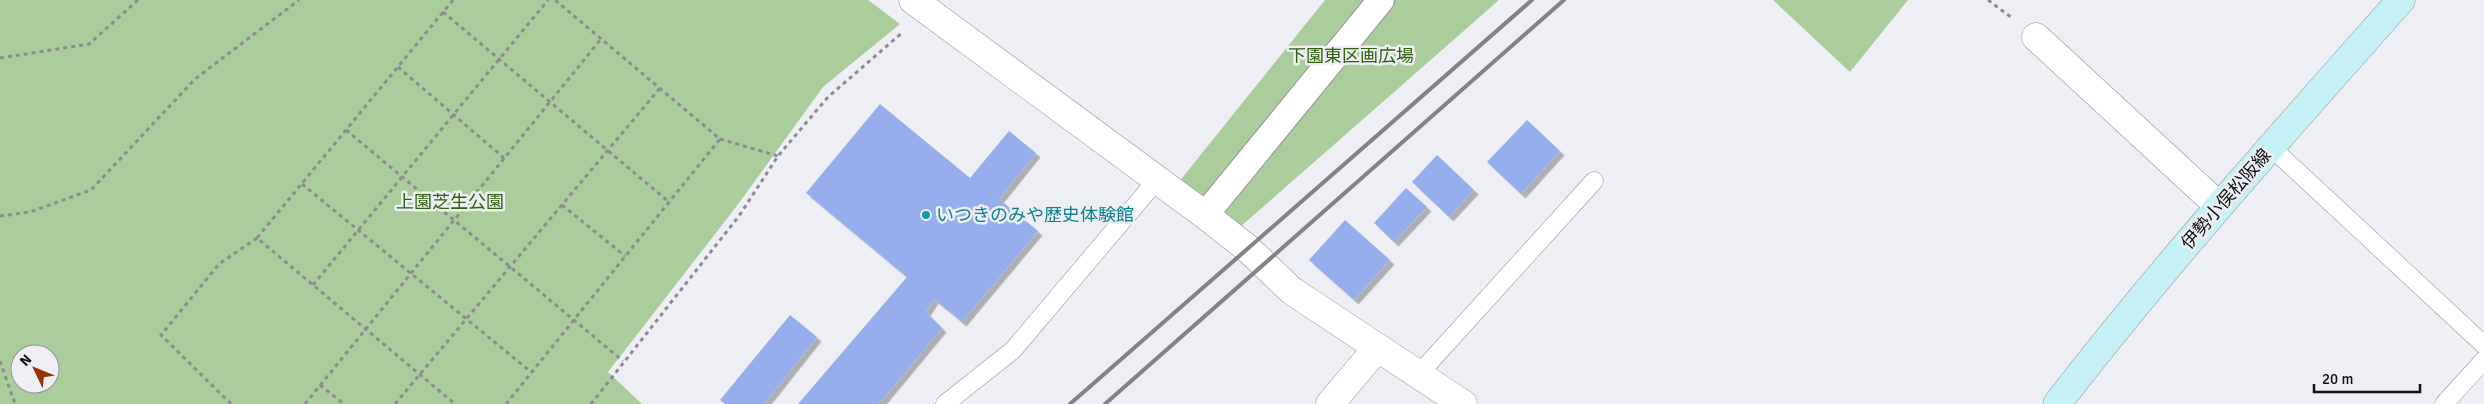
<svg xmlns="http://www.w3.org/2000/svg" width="2484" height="404" viewBox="0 0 2484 404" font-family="Signika,'Noto Sans JP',sans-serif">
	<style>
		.green { fill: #abcc9b; fill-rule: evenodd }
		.building { fill: #97aeec; filter: url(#shadow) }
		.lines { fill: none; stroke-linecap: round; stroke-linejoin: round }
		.service-casing { stroke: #93959a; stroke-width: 19 }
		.pedestrian-casing { stroke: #93959a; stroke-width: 28 }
		.minor-casing { stroke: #93959a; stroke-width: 29 }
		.secondary-casing { stroke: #93959a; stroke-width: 29 }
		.path { stroke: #8b8d90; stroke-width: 3; stroke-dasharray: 4 4; stroke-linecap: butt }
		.service { stroke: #fff; stroke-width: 18 }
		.pedestrian { stroke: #fff; stroke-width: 26 }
		.minor { stroke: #fff; stroke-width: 28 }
		.secondary { stroke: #c6f1f7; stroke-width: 28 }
		.rail { stroke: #828387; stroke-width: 4 }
		.culture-dot { fill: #0f9aa8; stroke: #edeff4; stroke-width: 2 }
		.labels { text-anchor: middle; stroke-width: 5; stroke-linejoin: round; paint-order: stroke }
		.park-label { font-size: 18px; fill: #30610c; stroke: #edeff4 }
		.street-label { font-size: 18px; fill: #101112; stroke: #edeff4 }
		.culture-label { font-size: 18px; fill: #0d838f; stroke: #edeff4; text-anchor: start }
	</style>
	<defs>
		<filter id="shadow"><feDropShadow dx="4.5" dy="4.5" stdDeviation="0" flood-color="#0004"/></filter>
	</defs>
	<rect width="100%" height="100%" fill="#edeff4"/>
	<path class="green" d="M 0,0 L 868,0 L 900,24 L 823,87 L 736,207 L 608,372 L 642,404 L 0,404 ZM 20,354 L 50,354 L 50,384 L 20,384 Z
		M 1325,0 L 1499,0 L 1240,227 L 1178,183 Z
		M 1773,0 L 1908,0 L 1850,72 Z"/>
	<path class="building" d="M 880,104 L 970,178 L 1009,131 L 1036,153 L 999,199 L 1038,231 L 962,322 L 934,299 L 926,312 L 942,328 L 879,404 L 798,404 L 907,277 L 806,193 Z
		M 1527,120 L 1560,151 L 1521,194 L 1487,162 Z
		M 1437,155 L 1474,190 L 1449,217 L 1412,182 Z
		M 1406,188 L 1427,207 L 1394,242 L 1374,223 Z
		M 1345,220 L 1390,260 L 1354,300 L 1309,260 Z
		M 790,315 L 817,337 L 764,404 L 725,404 L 720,400 Z"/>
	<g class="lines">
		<g class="service-casing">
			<path id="service" d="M 2271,147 L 2484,345
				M 1418,375 L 1594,181
				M 945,404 L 1013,350 L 1156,181
				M 2444,404 L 2484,360"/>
		</g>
		<g class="pedestrian-casing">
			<path id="pedestrian" d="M 1205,215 L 1381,0"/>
		</g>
		<g class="minor-casing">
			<path id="minor" d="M 913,0 L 1205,215 L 1247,248 L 1292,291 L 1463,404
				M 2036,37 L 2219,206
				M 1330,404 L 1377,348"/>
		</g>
		<g class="secondary-casing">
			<path id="secondary" d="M 2057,404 C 2165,264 2284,132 2401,0"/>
		</g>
		<path class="path" d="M 453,0 L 257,238 L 455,404
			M 1988,0 L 2012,18
			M 443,12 L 669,202
			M 0,58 L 89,44 L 138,0
			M 398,67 L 504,158
			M 346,130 L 623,361
			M 720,139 L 778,156
			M 302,184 L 531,372
			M 562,205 L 625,256
			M 0,216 L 30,212 L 91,190 L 195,79 L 299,0
			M 313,285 L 548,0
			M 0,361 L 15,404
			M 320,385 L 344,404
			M 231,404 L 161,335 L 219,264 L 257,238
			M 305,404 L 601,39
			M 395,404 L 660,88
			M 506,404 L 720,139 L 555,0
			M 591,404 L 739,216 L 778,156 L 828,97 L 903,32"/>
		<use href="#service" class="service"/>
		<use href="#pedestrian" class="pedestrian"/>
		<use href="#minor" class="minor"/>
		<use href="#secondary" class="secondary"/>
		<path class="rail" d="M 1070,404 L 1532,0
			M 1105,404 L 1564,0"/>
	</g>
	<circle class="culture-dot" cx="926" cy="215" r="5"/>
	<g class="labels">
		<g class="park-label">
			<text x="1351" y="62">下園東区画広場</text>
			<text x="450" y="208">上園芝生公園</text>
		</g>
		<g class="street-label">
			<text transform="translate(2226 199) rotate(-49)" y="6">伊勢小俣松阪線</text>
		</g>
		<g class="culture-label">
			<text x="936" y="221">いつきのみや歴史体験館</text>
		</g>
	</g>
	<g transform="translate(35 369) rotate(313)"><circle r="24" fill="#edeff4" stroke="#95969a"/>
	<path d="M0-4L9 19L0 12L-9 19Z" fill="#963200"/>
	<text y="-8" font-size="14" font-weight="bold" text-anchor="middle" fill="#101112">N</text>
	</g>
	<path d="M2314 384v8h106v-8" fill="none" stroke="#101112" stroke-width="2.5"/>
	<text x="2322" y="384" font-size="15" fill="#101112" stroke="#edeff4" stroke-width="4" paint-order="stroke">20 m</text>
</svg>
